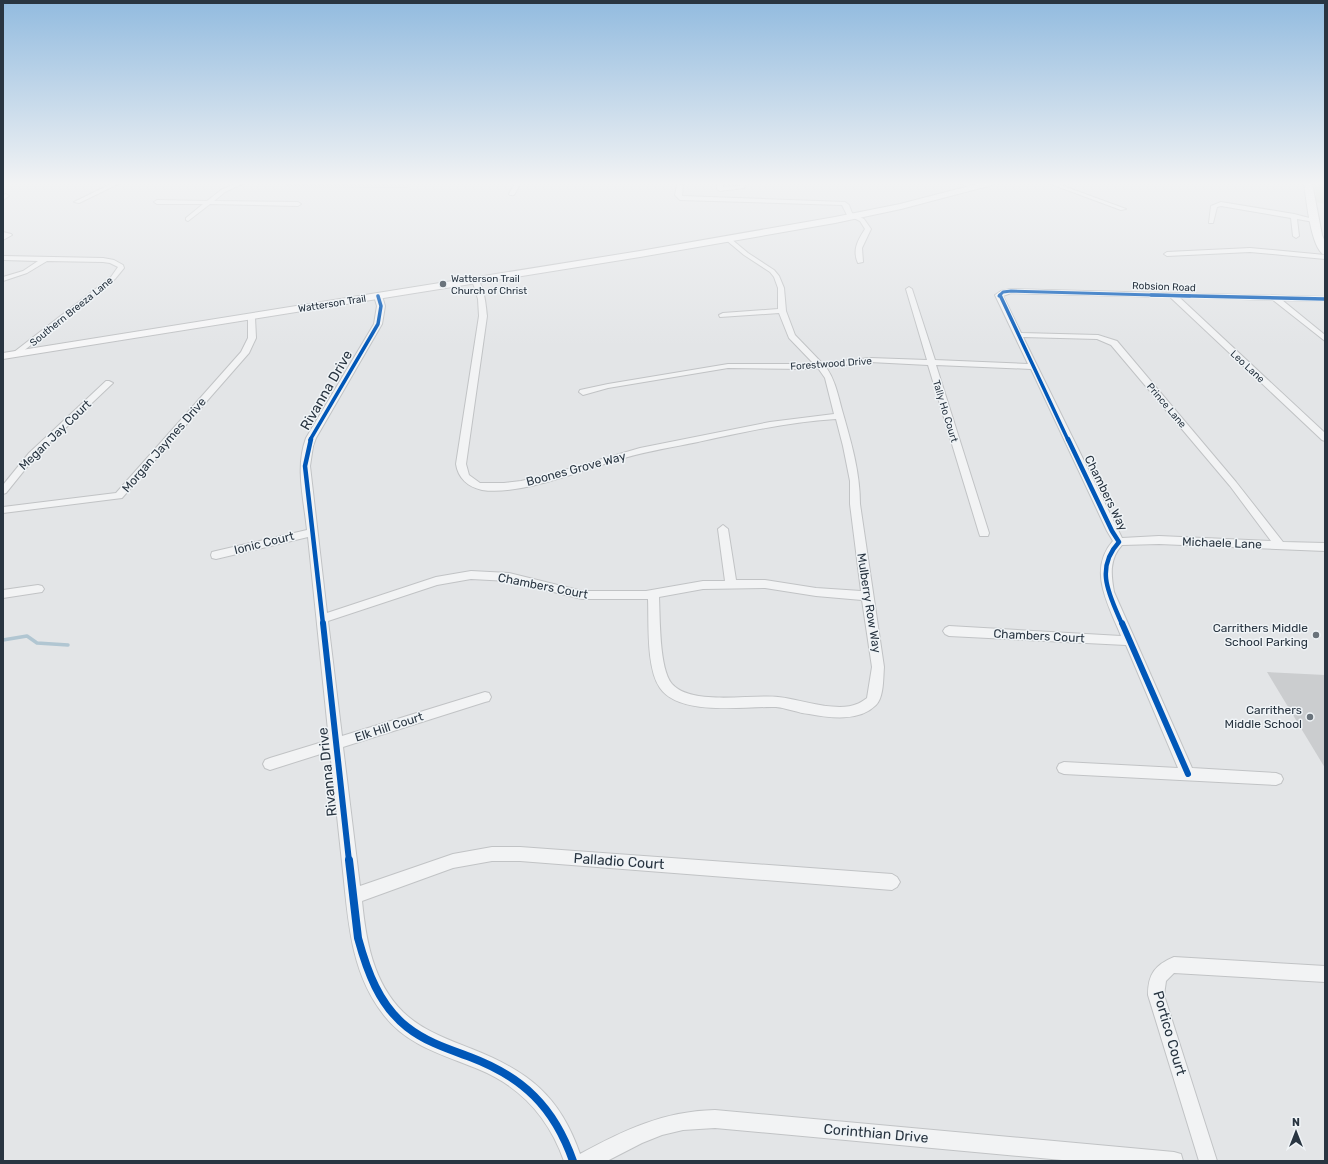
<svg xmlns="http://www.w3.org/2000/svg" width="1328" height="1164" viewBox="0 0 1328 1164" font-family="Rubik,sans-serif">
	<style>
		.built { fill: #d1d5da }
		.green { fill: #d5dbd3 }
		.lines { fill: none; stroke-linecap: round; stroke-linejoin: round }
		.stream { stroke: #b1c6d2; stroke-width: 3.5 }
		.building { fill: #cbcdcf }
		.minor-casing { stroke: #c1c3c5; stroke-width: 2 }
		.secondary-casing { stroke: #c1c3c5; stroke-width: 2 }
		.minor { fill: #f2f3f4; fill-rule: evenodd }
		.secondary { fill: #f6f6f7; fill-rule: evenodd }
		.cycleway-far4-casing { stroke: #f0f4f7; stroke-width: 4.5 }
		.cycleway-far3-casing { stroke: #f0f4f7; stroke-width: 5.5 }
		.cycleway-far2-casing { stroke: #f0f4f7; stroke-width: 7 }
		.cycleway-far1-casing { stroke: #f0f4f7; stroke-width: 8 }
		.cycleway-casing { stroke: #f0f4f7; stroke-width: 10 }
		.cycleway-far4 { stroke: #0057b8; stroke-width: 3 }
		.cycleway-far3 { stroke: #0057b8; stroke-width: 3.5 }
		.cycleway-far2 { stroke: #0057b8; stroke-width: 4.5 }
		.cycleway-far1 { stroke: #0057b8; stroke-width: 6 }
		.cycleway { stroke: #0057b8; stroke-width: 8 }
		.poi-dot { fill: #6a737b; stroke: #f0f4f7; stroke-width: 1.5 }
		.labels { text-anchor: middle; stroke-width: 3; stroke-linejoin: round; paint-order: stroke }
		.far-poi-label { font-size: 10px; fill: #293541; stroke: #f0f4f7; text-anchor: start }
		.far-street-label { font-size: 10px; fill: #293541; stroke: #f0f4f7 }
		.street-label { font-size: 12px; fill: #293541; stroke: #f0f4f7 }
		.poi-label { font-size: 12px; fill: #293541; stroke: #f0f4f7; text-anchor: end }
		.near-street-label { font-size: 14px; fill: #293541; stroke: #f0f4f7 }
	</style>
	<rect width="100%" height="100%" fill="#e3e5e7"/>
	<path class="built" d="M 288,183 L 411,183 L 407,188 L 283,187 Z"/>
	<path class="green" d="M 1315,183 L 1325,183 L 1325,204 L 1316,202 Z"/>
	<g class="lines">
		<path class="stream" d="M 3,640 L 27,636 L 37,643 L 68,645"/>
	</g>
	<path class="building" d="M 1267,672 L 1325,675 L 1325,768 Z"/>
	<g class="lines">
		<g class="minor-casing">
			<path id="minor" d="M 113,183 L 120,183 L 79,203 L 74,202 Z
				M 237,183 L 244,183 L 225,192 L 214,201 L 298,202 L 301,204 L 298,206 L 210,204 L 188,221 L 186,220 L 186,218 L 203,204 L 157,204 L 154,202 L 157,200 L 207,201 L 221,190 Z
				M 515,183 L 521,183 L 514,195 L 510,195 L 509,194 Z
				M 676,183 L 683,185 L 682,196 L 845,202 L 849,205 L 852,213 L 864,219 L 871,229 L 862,248 L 863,262 L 858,263 C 852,250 858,240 865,229 L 860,221 L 847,215 L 842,205 L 680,200 L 675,195 L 677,186 Z
				M 717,183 L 723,183 L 723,187 L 740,186 L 740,183 L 746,183 L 744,188 L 720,191 L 717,189 Z
				M 959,183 L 967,183 L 977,187 L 974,189 Z
				M 1048,183 L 1055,183 L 1126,209 L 1121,210 Z
				M 6,194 L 9,196 L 3,200 L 3,195 Z
				M 1221,202 L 1294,214 L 1317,220 L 1314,222 L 1297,219 L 1299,236 L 1296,238 L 1293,236 L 1291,218 L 1221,206 L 1217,207 L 1213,223 L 1209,223 L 1211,206 Z
				M 3,232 L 11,234 L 12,235 L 3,240 Z
				M 726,238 L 730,238 L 748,253 L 774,270 L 779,276 L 784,288 L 786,311 L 795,335 L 822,363 L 870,358 L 927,360 L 906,289 L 909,287 L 912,289 L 935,360 L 1028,364 L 995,295 L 1001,291 L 1011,289 L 1325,297 L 1325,301 L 1282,300 L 1325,335 L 1325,341 L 1273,300 L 1179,297 L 1325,433 L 1325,441 L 1322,440 L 1170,297 L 1011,293 L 1003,296 L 1021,333 L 1098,335 L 1117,341 L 1236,482 L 1283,542 L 1325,543 L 1325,551 L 1159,544 L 1122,545 C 1109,559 1111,575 1114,592 L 1192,768 L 1276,773 L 1281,775 L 1283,779 L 1281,783 L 1276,785 L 1064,774 L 1059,772 L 1057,768 L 1059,764 L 1064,762 L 1178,768 L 1126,645 L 949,636 L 945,634 L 943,631 L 945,628 L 949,626 L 1121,636 C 1109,606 1087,570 1113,541 L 1107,531 L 1031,369 L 936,365 L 989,533 L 988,536 L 980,536 L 979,533 L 928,365 L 870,362 L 826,367 C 835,380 838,395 842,410 C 851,442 860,471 860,504 L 884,667 C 883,678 884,697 876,705 C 859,722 830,718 809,714 C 798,713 787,708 776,707 C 746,706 680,717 660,688 C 646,668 649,623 648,599 L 582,599 L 509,581 L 471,579 L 437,585 L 328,621 L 342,736 L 485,692 L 489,693 L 491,697 L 489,701 L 485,702 L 343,747 L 360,886 L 453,854 L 492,847 L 520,847 L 892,874 L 897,877 L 900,882 L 897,887 L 892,890 L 520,861 L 492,861 L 453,868 L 362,901 C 366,941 373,982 403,1012 C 423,1031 447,1039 472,1049 C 528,1071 560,1096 580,1154 C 624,1130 664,1111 715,1110 L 1174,1152 L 1181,1154 L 1183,1161 L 1073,1161 L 715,1128 L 683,1130 L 662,1135 L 642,1143 L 607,1161 L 564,1161 C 549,1118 520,1086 478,1069 C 444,1055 407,1046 383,1014 C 349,970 348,915 342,862 C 338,825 334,788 330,751 L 270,770 L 265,768 L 263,764 L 265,760 L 270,758 L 329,740 L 308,537 L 216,559 L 212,558 L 211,555 L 212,552 L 216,551 L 307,530 C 304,500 295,467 306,438 L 374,324 L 377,306 L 374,296 L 378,294 L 382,296 L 385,306 L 382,324 L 316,438 L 313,446 L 310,466 L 327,613 L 436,577 L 471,571 L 509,573 L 582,591 L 646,591 L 703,581 L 725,581 L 718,529 L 723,525 L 728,529 L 736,580 L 765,580 L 816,588 L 861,591 L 850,504 L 850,481 L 843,446 L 836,419 C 789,422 744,432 698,442 C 673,447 648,451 624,458 C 584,469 522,496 482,490 C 468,487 458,478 456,464 L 479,316 L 478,299 L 472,280 L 475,278 C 484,282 486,306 487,316 L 466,464 L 469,475 L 480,483 L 504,483 L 521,481 L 551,474 L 640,448 L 770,422 L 834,414 L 825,378 L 818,368 L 807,369 L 728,368 L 608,388 L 583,395 L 579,392 L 580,390 L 608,384 L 728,364 L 814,364 L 789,338 L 779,313 L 720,317 L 719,315 L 723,313 L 778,309 L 778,288 L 774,277 L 770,272 L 744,255 L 726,240 ZM 1023,337 L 1097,339 L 1111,345 L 1230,486 L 1271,541 L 1159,536 L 1122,538 ZM 765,588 L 816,596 L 862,600 L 872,667 L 867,698 C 864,700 860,703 857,704 C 837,713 799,699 778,697 C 750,694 692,706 672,684 C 659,669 660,617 659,597 L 703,589 Z
				M 1250,248 L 1325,255 L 1325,259 L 1250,252 L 1167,256 L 1164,254 L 1167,252 Z
				M 3,256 L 103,258 L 114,260 L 123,265 L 124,268 L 115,279 L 17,356 L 13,354 L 14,352 L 111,277 L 118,267 L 110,263 L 103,262 L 47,261 L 27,273 L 3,281 L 3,277 L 23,271 L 38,261 L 3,260 Z
				M 248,315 L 251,315 L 255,317 L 256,338 L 249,353 L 122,498 L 3,513 L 3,507 L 116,493 L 241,352 L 248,338 Z
				M 106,381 L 109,381 L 113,383 L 35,457 L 6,493 L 3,494 L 3,485 L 29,453 Z
				M 38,585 L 42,586 L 44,589 L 42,592 L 3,598 L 3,590 Z
				M 1174,957 L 1325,966 L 1325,982 L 1174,973 L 1166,981 L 1164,995 L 1217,1161 L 1199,1161 L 1148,995 C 1148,974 1155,965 1174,957 Z"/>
		</g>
		<g class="secondary-casing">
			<path id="secondary" d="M 981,183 L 993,183 L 992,185 L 901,209 L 835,223 L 640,257 L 3,359 L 3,353 L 640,251 L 835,217 L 900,204 Z
				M 1304,183 L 1312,183 L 1322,235 L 1325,242 L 1325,255 C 1311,251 1306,197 1304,183 Z"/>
		</g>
		<use href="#minor" class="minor"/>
		<use href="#secondary" class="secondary"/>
		<g class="cycleway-far4-casing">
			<path id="cycleway-far4" d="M 999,296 L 1003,292 L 1011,291 L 1190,296"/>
		</g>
		<g class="cycleway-far3-casing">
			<path id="cycleway-far3" d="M 1000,295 L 1068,440
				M 1151,295 L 1325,299
				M 310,440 L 378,324 L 381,306 L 378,296"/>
		</g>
		<g class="cycleway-far2-casing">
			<path id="cycleway-far2" d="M 311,439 L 305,466 L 323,624
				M 1068,439 L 1112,531 L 1119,542 C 1094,569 1110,596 1122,624"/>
		</g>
		<g class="cycleway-far1-casing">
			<path id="cycleway-far1" d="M 323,623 L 349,861
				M 1122,623 L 1188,774"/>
		</g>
		<g class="cycleway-casing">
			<path id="cycleway" d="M 349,860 L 358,938 C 367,971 379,1005 407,1027 C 426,1042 448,1049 470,1057 C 523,1077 554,1107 573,1161"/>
		</g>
		<use href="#cycleway-far4" class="cycleway-far4"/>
		<use href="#cycleway-far3" class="cycleway-far3"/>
		<use href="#cycleway-far2" class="cycleway-far2"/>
		<use href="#cycleway-far1" class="cycleway-far1"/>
		<use href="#cycleway" class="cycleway"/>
	</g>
	<linearGradient id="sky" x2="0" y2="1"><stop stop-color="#92bbdf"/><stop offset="0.53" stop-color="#f2f3f4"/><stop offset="1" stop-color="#f2f3f4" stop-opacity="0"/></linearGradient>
	<rect width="1328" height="346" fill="url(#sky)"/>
	<g class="poi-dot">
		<circle cx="443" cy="284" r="4"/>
		<circle cx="1316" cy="635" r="4"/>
		<circle cx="1310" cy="717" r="4"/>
	</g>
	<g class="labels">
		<g class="far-poi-label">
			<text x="451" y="282">Watterson Trail<tspan x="451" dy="12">Church of Christ</tspan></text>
		</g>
		<g class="far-street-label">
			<text transform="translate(1164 286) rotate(2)" y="4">Robsion Road</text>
			<text transform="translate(332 303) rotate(-9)" y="4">Watterson Trail</text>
			<text transform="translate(71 311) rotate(-39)" y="4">Southern Breeza Lane</text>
			<text transform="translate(831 363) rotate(-4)" y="4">Forestwood Drive</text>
			<text transform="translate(1248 366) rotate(43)" y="4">Leo Lane</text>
			<text transform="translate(1167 405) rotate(50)" y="4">Prince Lane</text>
			<text transform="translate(946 411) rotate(73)" y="4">Tally Ho Court</text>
		</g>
		<g class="street-label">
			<text transform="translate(55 435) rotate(-44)" y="4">Megan Jay Court</text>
			<text transform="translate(164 445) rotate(-49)" y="4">Morgan Jaymes Drive</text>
			<text transform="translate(576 469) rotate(-15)" y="4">Boones Grove Way</text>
			<text transform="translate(1106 493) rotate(64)" y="4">Chambers Way</text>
			<text transform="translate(264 543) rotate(-14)" y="4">Ionic Court</text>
			<text transform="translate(1222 543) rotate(2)" y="4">Michaele Lane</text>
			<text transform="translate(543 586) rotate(11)" y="4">Chambers Court</text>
			<text transform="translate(869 603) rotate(81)" y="4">Mulberry Row Way</text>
			<text transform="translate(1039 636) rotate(3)" y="4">Chambers Court</text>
			<text transform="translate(389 727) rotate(-18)" y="4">Elk Hill Court</text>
		</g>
		<g class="poi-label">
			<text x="1308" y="632">Carrithers Middle<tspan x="1308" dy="14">School Parking</tspan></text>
			<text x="1302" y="714">Carrithers<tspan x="1302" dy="14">Middle School</tspan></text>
		</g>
		<g class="near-street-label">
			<text transform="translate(326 390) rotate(-60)" y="5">Rivanna Drive</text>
			<text transform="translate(327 772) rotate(-96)" y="5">Rivanna Drive</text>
			<text transform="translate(619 861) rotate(4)" y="5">Palladio Court</text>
			<text transform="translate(1170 1033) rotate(74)" y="5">Portico Court</text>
			<text transform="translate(876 1133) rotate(5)" y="5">Corinthian Drive</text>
		</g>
	</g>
	<rect width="1328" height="1164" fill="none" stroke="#293541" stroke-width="8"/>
	<g transform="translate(1296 1132)" stroke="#f0f4f7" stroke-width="3" paint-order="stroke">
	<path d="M0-3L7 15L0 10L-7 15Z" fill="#293541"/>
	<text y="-6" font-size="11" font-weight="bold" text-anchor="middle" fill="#293541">N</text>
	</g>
</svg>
